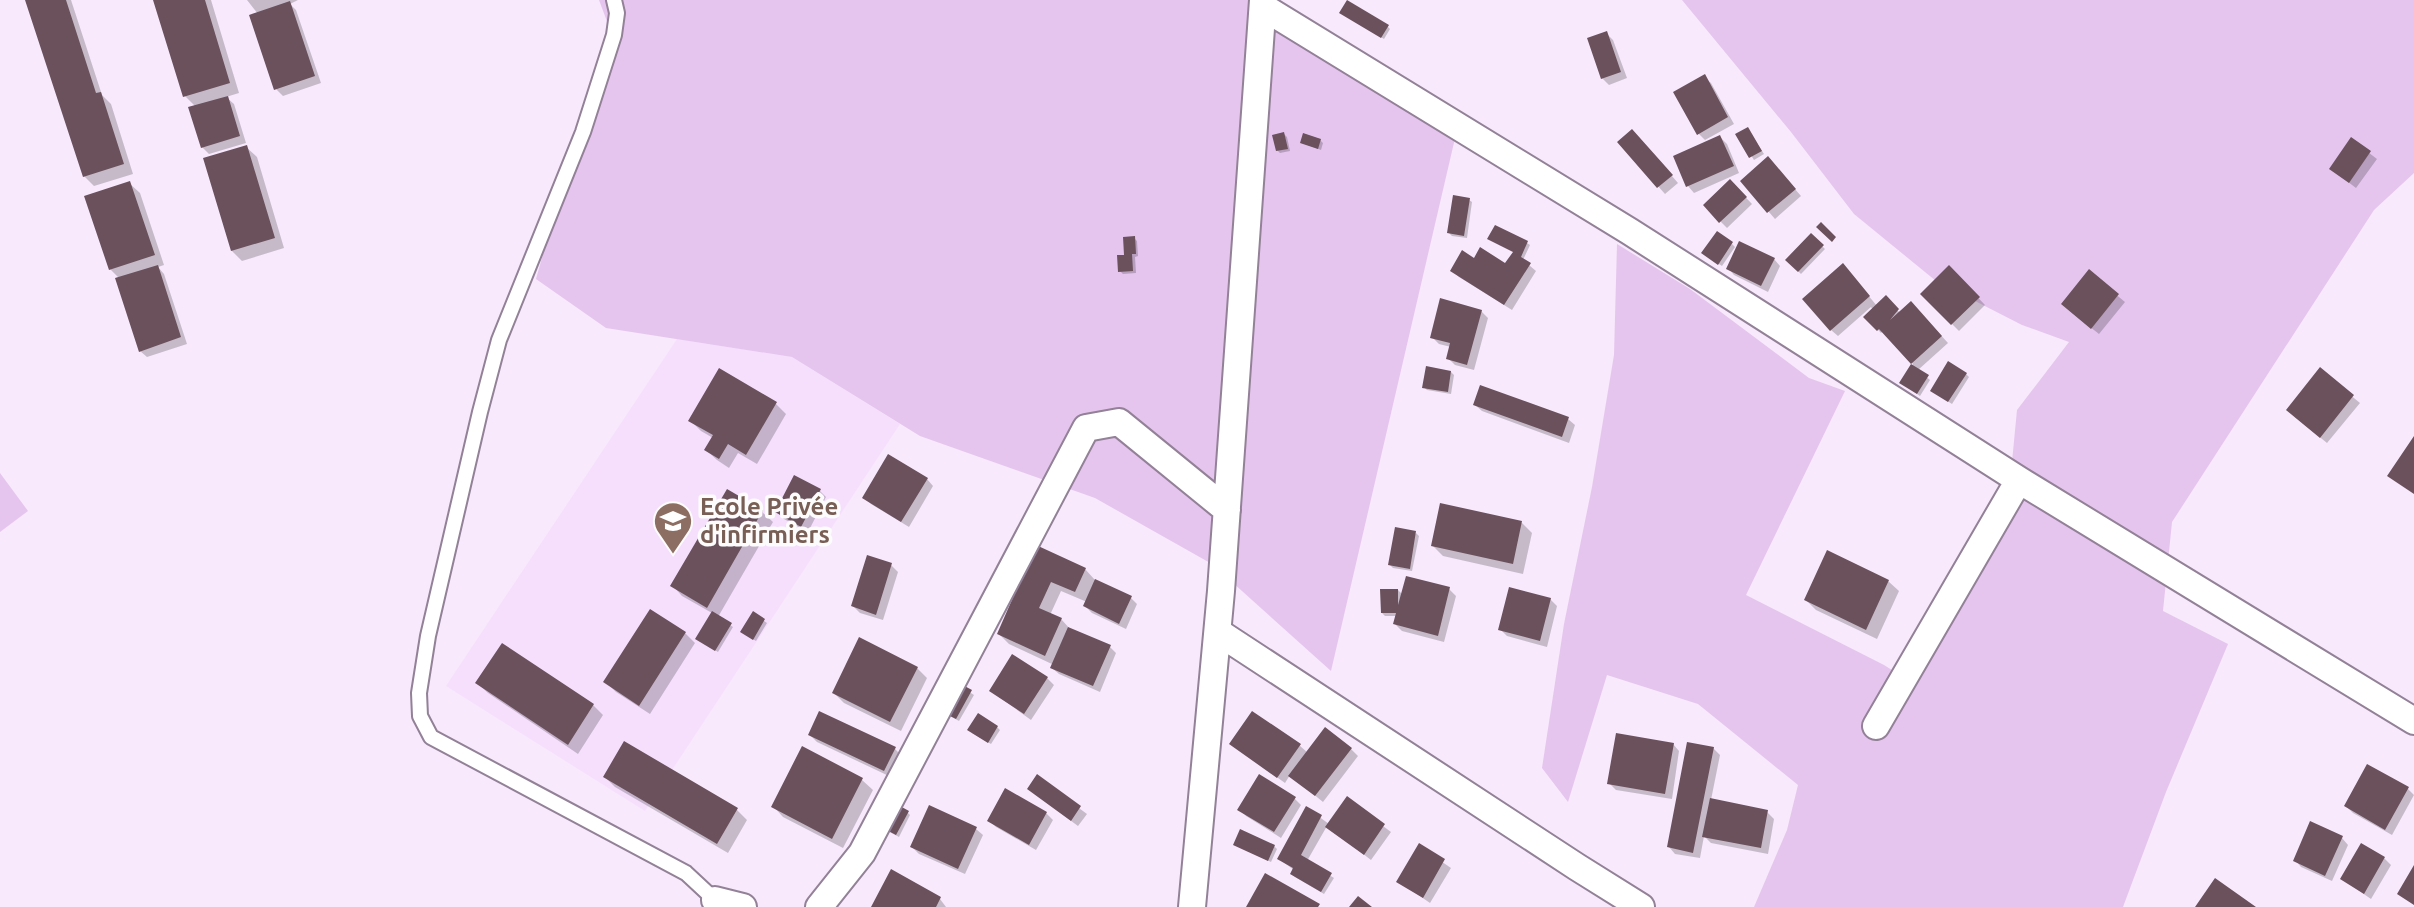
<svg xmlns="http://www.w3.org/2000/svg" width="2414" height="907" viewBox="0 0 2414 907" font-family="Ubuntu,sans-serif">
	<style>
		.built { fill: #f6dffd }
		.green { fill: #e5c5ee }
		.shadow { fill: #0003 }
		.building { fill: #6a515c }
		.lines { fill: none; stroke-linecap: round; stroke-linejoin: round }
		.service-casing { stroke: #928197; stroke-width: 18 }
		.minor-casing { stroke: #928197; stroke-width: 30 }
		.service { stroke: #fff; stroke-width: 14 }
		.minor { stroke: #fff; stroke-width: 26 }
		.labels { text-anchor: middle; stroke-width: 7; stroke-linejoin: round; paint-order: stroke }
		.education-label { font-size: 24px; font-weight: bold; fill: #785e54; stroke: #fcfcfc; text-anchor: start }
	</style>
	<rect width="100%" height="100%" fill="#f8e9fc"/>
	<path class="built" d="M 677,339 L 792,357 L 900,424 L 645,811 L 446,686 Z"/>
	<path class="green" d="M 599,0 L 1276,0 L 1456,134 L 1331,671 L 1212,564 L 1095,498 L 920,436 L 792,357 L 606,328 L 536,279 L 608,24 Z
		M 1682,0 L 2414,0 L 2414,173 L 2374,210 L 2172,522 L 2163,611 L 2228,644 L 2166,792 L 2123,907 L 1754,907 L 1787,830 L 1798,785 L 1698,704 L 1607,675 L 1568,802 L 1542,768 L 1564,624 L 1592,487 L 1614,355 L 1617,244 L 1690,289 L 1809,378 L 1845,391 L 1746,595 L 1884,665 L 1906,679 L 2012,462 L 2017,410 L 2069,342 L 2022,325 L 1936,281 L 1854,214 L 1791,132 Z
		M 0,473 L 28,511 L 0,532 Z"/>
	<path class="shadow" d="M 27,0 L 71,0 L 102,95 L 111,104 L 133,174 L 94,186 L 84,176 Z
		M 156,0 L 211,0 L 239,93 L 226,97 L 234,104 L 246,143 L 209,154 L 202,147 L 196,107 L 185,96 Z
		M 247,0 L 298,0 L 290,4 L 296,10 L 321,83 L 283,96 L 276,89 L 258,14 Z
		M 1344,15 L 1387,26 L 1390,29 L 1384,39 Z
		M 1606,33 L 1613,40 L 1627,78 L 1609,85 L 1602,78 Z
		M 1704,77 L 1711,83 L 1734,124 L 1705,140 L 1699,134 Z
		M 1750,132 L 1764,154 L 1754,160 L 1738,135 Z
		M 1284,134 L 1287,137 L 1290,151 L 1280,153 L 1277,150 Z
		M 1720,137 L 1727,144 L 1739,173 L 1694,193 L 1688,186 Z
		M 1639,138 L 1678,183 L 1665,194 L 1619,142 Z
		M 2351,139 L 2377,159 L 2356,188 L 2331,169 Z
		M 1320,140 L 1323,143 L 1321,150 L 1302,143 Z
		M 246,147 L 257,157 L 284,248 L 242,261 L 232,251 Z
		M 1774,165 L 1801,196 L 1775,219 L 1742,181 Z
		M 1730,181 L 1752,204 L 1727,228 L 1705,206 Z
		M 129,183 L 140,193 L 164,265 L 158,267 L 164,274 L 187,344 L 147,357 L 140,351 L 120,279 L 110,269 Z
		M 1469,200 L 1472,202 L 1467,238 L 1452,236 L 1449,233 Z
		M 1811,235 L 1825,249 L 1801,274 L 1787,260 Z
		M 1134,238 L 1137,241 L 1138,256 L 1135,257 L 1136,273 L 1123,274 L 1120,271 Z
		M 1527,243 L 1530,245 L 1523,260 L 1536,271 L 1512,310 L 1459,277 L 1452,270 L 1474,260 L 1506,266 L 1514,253 Z
		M 1732,244 L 1735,247 L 1722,266 L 1707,256 Z
		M 1774,259 L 1780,266 L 1768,292 L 1734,275 L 1728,268 Z
		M 1949,267 L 1985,305 L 1959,331 L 1922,294 Z
		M 1849,272 L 1877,306 L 1886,298 L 1900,313 L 1918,310 L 1948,343 L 1918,370 L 1930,380 L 1920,396 L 1901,383 L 1913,364 L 1883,331 L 1881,333 L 1866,317 L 1873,310 L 1871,307 L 1838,336 L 1831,330 Z
		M 2089,272 L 2125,302 L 2099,334 L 2070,311 Z
		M 1481,311 L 1488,318 L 1474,370 L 1455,365 L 1448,358 L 1451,347 L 1439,344 L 1432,337 Z
		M 2320,370 L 2360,403 L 2327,443 L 2295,417 Z
		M 1451,372 L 1454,375 L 1451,394 L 1427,390 L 1424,387 Z
		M 1966,374 L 1969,377 L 1952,404 L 1935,393 Z
		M 776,404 L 786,414 L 757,464 L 738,453 L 729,468 L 717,460 L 706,450 L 713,438 L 701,431 L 691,421 Z
		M 1475,405 L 1568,419 L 1575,425 L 1569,443 L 1482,411 Z
		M 927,479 L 933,486 L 909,527 L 871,504 L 864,498 Z
		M 728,491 L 762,512 L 773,522 L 718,617 L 733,627 L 718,652 L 700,641 L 712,613 L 682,596 L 672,585 Z
		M 820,491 L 826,497 L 808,532 L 784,519 L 777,512 Z
		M 1522,523 L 1532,533 L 1523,574 L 1443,556 L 1433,546 Z
		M 1416,533 L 1419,536 L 1412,571 L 1393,568 L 1390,565 Z
		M 1037,547 L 1085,569 L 1095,580 L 1131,598 L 1137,604 L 1126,629 L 1092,613 L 1085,606 L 1087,602 L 1061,591 L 1050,615 L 1061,619 L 1071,630 L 1110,647 L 1116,653 L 1100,692 L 1059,674 L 1052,668 L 1054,665 L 1009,644 L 999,634 Z
		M 1828,552 L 1888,581 L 1899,591 L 1877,639 L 1816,610 L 1806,600 Z
		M 891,565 L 898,572 L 883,620 L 860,613 L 853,606 Z
		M 1449,589 L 1456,596 L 1444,642 L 1402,631 L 1395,624 L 1397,616 L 1385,616 L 1382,613 L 1398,590 L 1403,595 Z
		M 1550,599 L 1557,606 L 1547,647 L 1507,636 L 1500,629 Z
		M 754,614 L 767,623 L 756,641 L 746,635 Z
		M 685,633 L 695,643 L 650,714 L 616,692 L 606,682 Z
		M 917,668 L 927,678 L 901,731 L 844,703 L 834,693 Z
		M 1047,678 L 1054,685 L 1031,720 L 991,691 Z
		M 477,683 L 593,705 L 603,715 L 578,754 L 488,693 Z
		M 957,684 L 974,695 L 959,721 L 945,713 Z
		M 997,727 L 1000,730 L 991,744 L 972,733 Z
		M 810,735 L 895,749 L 901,755 L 891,777 L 817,742 Z
		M 1231,744 L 1299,745 L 1308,753 L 1351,749 L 1358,756 L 1323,802 L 1290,775 L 1285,783 Z
		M 1673,744 L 1679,751 L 1672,799 L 1616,790 L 1609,783 Z
		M 1713,748 L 1720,755 L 1711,800 L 1767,812 L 1774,819 L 1768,854 L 1711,843 L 1704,836 L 1700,858 L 1675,854 L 1669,847 Z
		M 803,749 L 862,780 L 873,790 L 843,848 L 783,817 L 773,806 Z
		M 605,777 L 737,810 L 747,820 L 728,853 L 615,787 Z
		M 1037,777 L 1087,814 L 1078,826 L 1036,795 Z
		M 2407,788 L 2414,795 L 2392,835 L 2353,813 L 2346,806 Z
		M 1294,798 L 1301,805 L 1281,838 L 1246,816 L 1240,809 Z
		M 1347,799 L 1391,832 L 1371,860 L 1327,826 L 1307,861 L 1334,878 L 1324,894 L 1295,877 L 1292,874 L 1294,870 L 1279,859 L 1307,808 L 1329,824 Z
		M 907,812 L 910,815 L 899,837 L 882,828 Z
		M 1046,813 L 1053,820 L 1036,850 L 996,827 L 989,820 Z
		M 976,829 L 983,835 L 965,874 L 919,854 L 912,847 Z
		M 2342,838 L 2348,845 L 2332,881 L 2301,867 L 2295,860 Z
		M 1235,845 L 1274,846 L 1277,849 L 1271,862 Z
		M 1419,846 L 1451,868 L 1430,903 L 1398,881 Z
		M 2384,858 L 2391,865 L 2371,899 L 2342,879 Z
		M 940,899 L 946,907 L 873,907 Z"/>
	<path class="building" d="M 25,0 L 66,0 L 96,93 L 101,92 L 124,164 L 83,177 Z
		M 153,0 L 205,0 L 230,83 L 183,97 Z
		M 1347,0 L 1389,25 L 1381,38 L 1339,13 Z
		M 290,1 L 315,76 L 274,90 L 249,15 Z
		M 1607,31 L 1621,72 L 1601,79 L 1587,38 Z
		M 1705,74 L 1728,117 L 1697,135 L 1673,92 Z
		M 228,96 L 240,136 L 201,148 L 188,107 Z
		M 1748,127 L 1762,151 L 1749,158 L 1735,134 Z
		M 1632,129 L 1673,175 L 1657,188 L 1617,142 Z
		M 1284,132 L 1288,149 L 1276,151 L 1272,135 Z
		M 1303,133 L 1321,139 L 1318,149 L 1300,143 Z
		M 1720,135 L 1734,166 L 1686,187 L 1673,156 Z
		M 2351,137 L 2371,151 L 2349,183 L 2329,169 Z
		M 247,145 L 275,238 L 231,251 L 203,158 Z
		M 1768,156 L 1796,189 L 1767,213 L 1740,181 Z
		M 1730,179 L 1747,197 L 1719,223 L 1703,205 Z
		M 130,181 L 155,255 L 109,270 L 84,196 Z
		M 1453,195 L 1470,198 L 1464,236 L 1447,233 Z
		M 1821,222 L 1836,237 L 1832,242 L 1816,227 Z
		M 1495,225 L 1528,241 L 1521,257 L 1531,263 L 1504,305 L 1450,271 L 1462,250 L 1474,258 L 1480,247 L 1505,263 L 1513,252 L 1487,239 Z
		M 1717,231 L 1733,242 L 1718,265 L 1701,253 Z
		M 1811,233 L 1824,245 L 1798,272 L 1785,260 Z
		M 1135,236 L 1136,254 L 1132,254 L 1133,271 L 1118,272 L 1117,255 L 1124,255 L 1123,237 Z
		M 1739,241 L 1775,258 L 1761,286 L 1726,269 Z
		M 1843,263 L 1870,296 L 1830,331 L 1802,299 Z
		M 158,265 L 181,337 L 139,352 L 115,278 Z
		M 1949,265 L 1980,297 L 1951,325 L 1920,294 Z
		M 2089,269 L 2119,294 L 2091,329 L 2061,304 Z
		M 1886,295 L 1899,309 L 1890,320 L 1911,301 L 1942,336 L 1911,364 L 1929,375 L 1917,394 L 1899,383 L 1911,364 L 1879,329 L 1877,331 L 1863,317 Z
		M 1440,298 L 1482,310 L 1467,365 L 1446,359 L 1450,343 L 1430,338 Z
		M 1948,361 L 1967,373 L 1948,402 L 1930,391 Z
		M 1426,366 L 1451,371 L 1448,392 L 1422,388 Z
		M 2320,367 L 2354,395 L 2320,438 L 2286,410 Z
		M 719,368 L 777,402 L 746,455 L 728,444 L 719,459 L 704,450 L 713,435 L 688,421 Z
		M 1480,385 L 1569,417 L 1562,437 L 1473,405 Z
		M 2414,436 L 2414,494 L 2387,476 Z
		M 888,454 L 928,478 L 901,522 L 862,498 Z
		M 794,475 L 821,489 L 801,527 L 775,512 Z
		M 727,489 L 763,510 L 707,608 L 670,586 Z
		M 1440,503 L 1522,521 L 1513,564 L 1431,546 Z
		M 1395,527 L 1416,531 L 1410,569 L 1388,565 Z
		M 1036,545 L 1086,568 L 1075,592 L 1051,582 L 1039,608 L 1062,618 L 1045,656 L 997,634 Z
		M 1827,550 L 1889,580 L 1866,630 L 1804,600 Z
		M 867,555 L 892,563 L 876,615 L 851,606 Z
		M 1406,576 L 1450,587 L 1438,636 L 1393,624 L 1396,613 L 1381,613 L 1380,589 L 1398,589 L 1398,605 Z
		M 1095,579 L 1132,596 L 1119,624 L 1083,606 Z
		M 1509,587 L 1551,598 L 1540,641 L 1498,630 Z
		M 650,609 L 686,632 L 639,706 L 603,682 Z
		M 712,611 L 732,623 L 715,651 L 695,639 Z
		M 753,611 L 765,619 L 753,640 L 740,632 Z
		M 1068,627 L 1111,645 L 1093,686 L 1050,668 Z
		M 859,637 L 918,667 L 890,722 L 832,693 Z
		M 502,643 L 594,704 L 568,745 L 475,683 Z
		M 1012,654 L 1048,677 L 1024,714 L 989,691 Z
		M 957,682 L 972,690 L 956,719 L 940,711 Z
		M 819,711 L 896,747 L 884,771 L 808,735 Z
		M 1252,711 L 1301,744 L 1277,778 L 1229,744 Z
		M 978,713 L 998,726 L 988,743 L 967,730 Z
		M 1325,727 L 1352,748 L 1315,796 L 1288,776 Z
		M 1616,733 L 1674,743 L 1665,794 L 1607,784 Z
		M 624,741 L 738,808 L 717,844 L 603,777 Z
		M 1687,742 L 1714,747 L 1693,853 L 1667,847 Z
		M 802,746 L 863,778 L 832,839 L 771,807 Z
		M 2367,764 L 2409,787 L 2385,830 L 2344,806 Z
		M 1037,774 L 1081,806 L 1071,821 L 1027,789 Z
		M 1259,774 L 1296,797 L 1274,832 L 1237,810 Z
		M 1005,788 L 1047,812 L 1029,845 L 987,821 Z
		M 1347,796 L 1385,824 L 1364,855 L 1325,827 Z
		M 1710,798 L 1768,810 L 1761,848 L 1702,837 Z
		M 889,800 L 909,811 L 896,835 L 877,825 Z
		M 929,805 L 977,827 L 958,869 L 910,847 Z
		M 1306,806 L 1322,815 L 1301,855 L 1332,873 L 1321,892 L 1290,874 L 1293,868 L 1277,859 Z
		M 2310,821 L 2343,836 L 2325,876 L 2293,861 Z
		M 1240,829 L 1275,845 L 1268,861 L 1233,845 Z
		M 1419,843 L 1445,859 L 1423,898 L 1396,882 Z
		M 2361,843 L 2385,857 L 2364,894 L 2340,879 Z
		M 2414,865 L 2414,905 L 2397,894 Z
		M 891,869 L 941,897 L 936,907 L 871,907 Z
		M 1265,873 L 1320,904 L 1318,907 L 1246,907 Z
		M 2215,878 L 2256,907 L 2195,907 Z
		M 1358,896 L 1372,907 L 1349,907 Z"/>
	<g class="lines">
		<g class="service-casing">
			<path id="service" d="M 614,0 L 617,13 L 614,35 L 583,132 L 499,340 L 480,412 L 428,636 L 419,693 L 420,716 L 431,737 L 686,873 L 715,900 L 716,905"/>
		</g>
		<g class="minor-casing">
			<path id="minor" d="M 1263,7 L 1629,231 L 2019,480 L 2414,721
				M 1218,632 L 1577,867 L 1641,907
				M 1876,726 L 2019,480
				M 715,900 L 743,907
				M 819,907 L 862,853 L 1086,428 L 1119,422 L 1227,510
				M 1192,907 L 1221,591 L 1263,0"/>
		</g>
		<use href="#service" class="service"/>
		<use href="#minor" class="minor"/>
	</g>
	<defs>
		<g id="school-pin" transform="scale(2.0125)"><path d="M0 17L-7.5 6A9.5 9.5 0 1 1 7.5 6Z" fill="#8d6e63" stroke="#fcfcfc"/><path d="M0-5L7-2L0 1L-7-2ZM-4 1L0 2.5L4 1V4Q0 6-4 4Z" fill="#fff"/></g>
	</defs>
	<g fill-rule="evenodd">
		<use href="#school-pin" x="673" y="521"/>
	</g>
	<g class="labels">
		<g class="education-label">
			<text x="700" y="515">Ecole Privée<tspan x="700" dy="28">d'infirmiers</tspan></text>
		</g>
	</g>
</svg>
